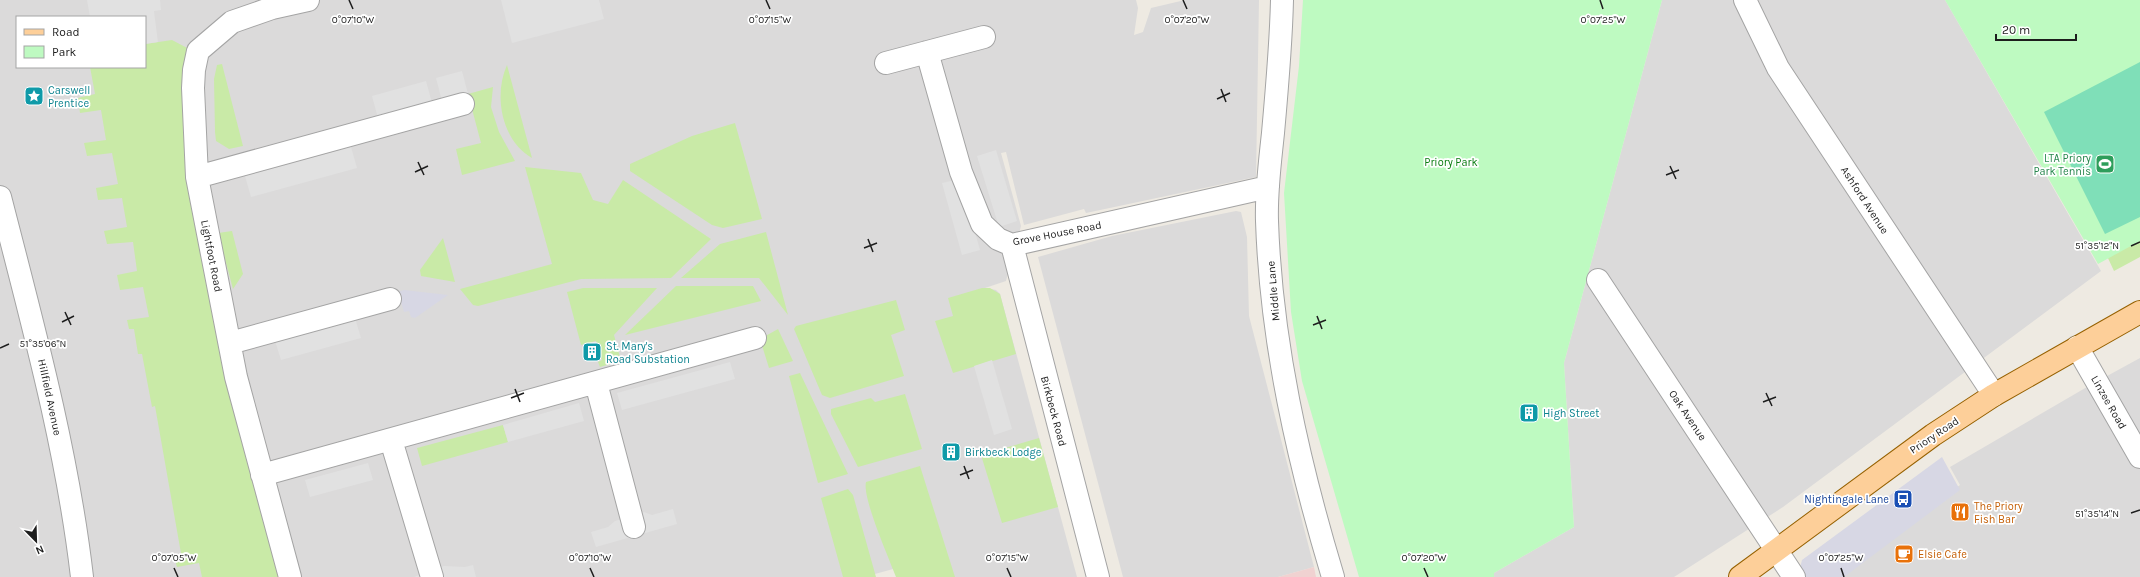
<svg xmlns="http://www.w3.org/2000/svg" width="2140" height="577" viewBox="0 0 2140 577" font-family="Karla,sans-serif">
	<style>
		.residential { fill: #dbdada; fill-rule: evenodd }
		.commercial { fill: #f0d2d1 }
		.grass { fill: #c9eaa7 }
		.park { fill: #befac1 }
		.pitch { fill: #7fdfb8 }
		.parking { fill: #e1e1e1 }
		.plaza { fill: #d7d7e4 }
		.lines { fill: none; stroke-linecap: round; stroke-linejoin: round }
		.minor-casing { stroke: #a4a4a4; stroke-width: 24 }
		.major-casing { stroke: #966100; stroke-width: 24 }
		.minor { stroke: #fff; stroke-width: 22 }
		.major { stroke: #fdcf99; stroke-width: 22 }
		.ticks { fill: none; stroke: #1d1d1d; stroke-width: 1.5 }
		.labels { text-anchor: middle; stroke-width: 3.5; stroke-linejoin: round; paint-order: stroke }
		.culture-label { font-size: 11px; fill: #0d838f; stroke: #fff; text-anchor: start }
		.leisure-label { font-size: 11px; fill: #27864d; stroke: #fff; text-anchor: end }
		.park-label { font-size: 11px; fill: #0a7c11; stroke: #fff }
		.street-label { font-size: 11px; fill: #1d1d1d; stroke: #fff }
		.transit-label { font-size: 11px; fill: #164399; stroke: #fff; text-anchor: end }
		.food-label { font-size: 11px; fill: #c56008; stroke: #fff; text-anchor: start }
		.ticks-label { font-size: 10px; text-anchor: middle; fill: #1d1d1d; stroke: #fff; stroke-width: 3.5; stroke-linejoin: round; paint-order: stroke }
	</style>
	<rect width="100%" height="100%" fill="#eeeae2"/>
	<path class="residential" d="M 0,0 L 1136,0 L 1138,8 L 1134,35 L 1143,32 L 1151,8 L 1185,0 L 1259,0 L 1256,177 L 1086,213 L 1084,209 L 1024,225 L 1006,152 L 1001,153 L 1021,226 L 1006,281 L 985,288 L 996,290 L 1000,294 L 1077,577 L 920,577 L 915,563 L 864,577 L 0,577 ZM 17,17 L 145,17 L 145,67 L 17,67 Z
		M 1662,0 L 1945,0 L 2101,271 L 1783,507 L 1674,577 L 1494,577 L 1494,573 L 1574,527 L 1564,363 Z
		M 1236,211 L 1241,212 L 1247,237 L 1249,316 L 1314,567 L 1278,577 L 1123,577 L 1038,257 L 1112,236 Z
		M 2140,358 L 2140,577 L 1833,577 L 1960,485 L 1950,467 L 2087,387 Z"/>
	<path class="commercial" d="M 1314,567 L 1316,577 L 1278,577 Z"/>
	<path class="grass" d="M 172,40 L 191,50 L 186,69 L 282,577 L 202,577 L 199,563 L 177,567 L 175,560 L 182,559 L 155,406 L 152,407 L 142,354 L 138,354 L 134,329 L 129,329 L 127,320 L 149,317 L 143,287 L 120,290 L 117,275 L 137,271 L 133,242 L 107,244 L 104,231 L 127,227 L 122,198 L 98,200 L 96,188 L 118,184 L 112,153 L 87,156 L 84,143 L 106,140 L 101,110 L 80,113 L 78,98 L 95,94 L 90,67 L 145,67 L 145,44 Z
		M 222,64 L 243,146 L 229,149 L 216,141 L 215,132 L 214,79 L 217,65 Z
		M 507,65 L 532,158 C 502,141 493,96 507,65 Z
		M 493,87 L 491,107 L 499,132 L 515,161 L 462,175 L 456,149 L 481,143 L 468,94 Z
		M 735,123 L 762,219 L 723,228 L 712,225 L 630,171 L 630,164 L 692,136 Z
		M 525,167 L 581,173 L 593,200 L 608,204 L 623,180 L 711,239 L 671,278 L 581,279 L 478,306 L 473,305 L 460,289 L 552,264 Z
		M 232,231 L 243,274 L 233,289 L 218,233 Z
		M 766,232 L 788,315 L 759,278 L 681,278 L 720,244 Z
		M 443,238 L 455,282 L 421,276 L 420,270 Z
		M 2140,239 L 2140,257 L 2114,271 L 2107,256 Z
		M 676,286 L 753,286 L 761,301 L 625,335 Z
		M 583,288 L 657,288 L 614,335 L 621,361 L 600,367 L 598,362 L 602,360 L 596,341 L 581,345 L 567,292 Z
		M 982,288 L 990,288 L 1000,294 L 1016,354 L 953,373 L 935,321 L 953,316 L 948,298 Z
		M 896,300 L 905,330 L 891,335 L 904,376 L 830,398 L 822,395 L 794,329 L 796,326 Z
		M 778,329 L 793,361 L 769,368 L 760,339 Z
		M 800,373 L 848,474 L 818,483 L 789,376 Z
		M 905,394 L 922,449 L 858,467 L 831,414 L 831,409 L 871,398 L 875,402 Z
		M 503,425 L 508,442 L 422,466 L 417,448 Z
		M 1039,438 L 1058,507 L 1002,523 L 981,455 Z
		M 920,466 L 955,577 L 896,577 C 889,558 862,498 866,482 Z
		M 848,489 L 853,495 L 876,577 L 843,577 L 821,498 Z"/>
	<path class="park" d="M 1303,0 L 1662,0 L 1564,363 L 1574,527 L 1494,573 L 1494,577 L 1359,577 L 1302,381 L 1291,312 L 1284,193 L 1299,66 Z
		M 1945,0 L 2140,0 L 2140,241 L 2098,264 Z"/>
	<path class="pitch" d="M 2140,62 L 2140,217 L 2105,234 L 2044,112 Z"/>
	<path class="parking" d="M 87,0 L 160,0 L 161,10 L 154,11 L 158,42 L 145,44 L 145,17 L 90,17 Z
		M 501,0 L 599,0 L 604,19 L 512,43 Z
		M 462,71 L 468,94 L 442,101 L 436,78 Z
		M 426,81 L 432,103 L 378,118 L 372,96 Z
		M 351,147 L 357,168 L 251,197 L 245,176 Z
		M 996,150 L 1017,221 L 999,227 L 977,156 Z
		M 960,179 L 980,250 L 962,255 L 942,183 Z
		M 355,318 L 361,338 L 281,360 L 275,341 Z
		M 992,360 L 1012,429 L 994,435 L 974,366 Z
		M 730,362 L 735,379 L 622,410 L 617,393 Z
		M 579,403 L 584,421 L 508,442 L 503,425 Z
		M 368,463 L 373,480 L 310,497 L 305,480 Z
		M 673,509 L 677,524 L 596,547 L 591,532 L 608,527 L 615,521 L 644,512 L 652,515 Z
		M 473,565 L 476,577 L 414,577 L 444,566 L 465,567 Z"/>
	<path class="plaza" d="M 404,290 L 448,295 L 415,318 L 411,317 L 409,311 L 404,312 L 398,292 Z
		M 1942,457 L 1960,490 L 1844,577 L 1804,577 L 1800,568 L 1802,560 Z"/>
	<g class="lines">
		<g class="minor-casing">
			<path id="minor" d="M 1282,0 C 1281,45 1277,89 1273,133 C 1270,162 1266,191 1267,221 C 1271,342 1298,461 1333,577
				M 1745,0 L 1778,68 L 1994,395
				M 927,52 L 961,172 L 982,224 L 998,239 L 1012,245 L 1268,187
				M 886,63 L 984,37
				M 197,177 L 463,104
				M 0,197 C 32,322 67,448 82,577
				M 1012,245 L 1098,577
				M 1598,280 L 1794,577
				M 230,343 L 390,299
				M 2077,347 L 2140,457
				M 596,383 L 634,527
				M 391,440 L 432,577
				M 262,475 L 755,338
				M 290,577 L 236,377 L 197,177 L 193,88 L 194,70 L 198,51 L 232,22 L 272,8 L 308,0"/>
		</g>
		<g class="major-casing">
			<path id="major" d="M 1740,577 L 1933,435 L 1994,395 L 2140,312"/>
		</g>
		<use href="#minor" class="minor"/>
		<use href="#major" class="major"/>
	</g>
	<path class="ticks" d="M 349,0 L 353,9M 766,0 L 770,9M 1183,0 L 1187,9M 1600,0 L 1603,9M 1221,89 L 1226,102M 1217,99 L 1230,93M 418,162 L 424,175M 1670,166 L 1676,179M 415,172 L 428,166M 1666,175 L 1679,170M 868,239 L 873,252M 2131,246 L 2140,242M 864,248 L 877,243M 65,312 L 71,325M 1317,316 L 1322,329M 62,322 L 74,316M 1313,325 L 1326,320M 0,348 L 9,344M 515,389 L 520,402M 1766,393 L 1772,406M 511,398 L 524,393M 1763,402 L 1776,397M 964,466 L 969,479M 960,475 L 973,470M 2131,513 L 2140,510M 174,568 L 178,577M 590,568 L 594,577M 1007,568 L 1011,577M 1424,568 L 1428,577M 1841,568 L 1844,577"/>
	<defs>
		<g id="sight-square" transform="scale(1)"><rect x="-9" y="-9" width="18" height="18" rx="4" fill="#0f9aa8" stroke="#fff"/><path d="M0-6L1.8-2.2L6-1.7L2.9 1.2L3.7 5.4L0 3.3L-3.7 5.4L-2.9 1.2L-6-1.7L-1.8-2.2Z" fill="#fff"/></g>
		<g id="stadium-square" transform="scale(1)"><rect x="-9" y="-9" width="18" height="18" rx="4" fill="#2e9e5b" stroke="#fff"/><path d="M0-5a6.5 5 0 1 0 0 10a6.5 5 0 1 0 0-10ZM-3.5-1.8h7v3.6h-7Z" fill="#fff"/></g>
		<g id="building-square" transform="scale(1)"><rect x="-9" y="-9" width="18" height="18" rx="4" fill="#0f9aa8" stroke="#fff"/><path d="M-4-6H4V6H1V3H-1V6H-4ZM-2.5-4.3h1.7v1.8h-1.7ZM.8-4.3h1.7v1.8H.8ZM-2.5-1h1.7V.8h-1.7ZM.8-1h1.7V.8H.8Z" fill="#fff"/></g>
		<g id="bus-square" transform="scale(1)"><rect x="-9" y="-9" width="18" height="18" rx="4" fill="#1a4fb4" stroke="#fff"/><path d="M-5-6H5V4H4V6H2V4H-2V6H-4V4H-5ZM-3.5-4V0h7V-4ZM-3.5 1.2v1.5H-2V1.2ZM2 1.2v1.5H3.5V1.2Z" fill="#fff"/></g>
		<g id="restaurant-square" transform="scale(1)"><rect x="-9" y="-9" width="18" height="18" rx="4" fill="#e8710a" stroke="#fff"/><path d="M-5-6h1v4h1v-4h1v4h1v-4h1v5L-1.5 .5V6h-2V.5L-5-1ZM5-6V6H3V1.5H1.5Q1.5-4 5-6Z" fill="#fff"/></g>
		<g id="cafe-square" transform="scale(1)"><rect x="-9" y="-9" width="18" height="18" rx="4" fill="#e8710a" stroke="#fff"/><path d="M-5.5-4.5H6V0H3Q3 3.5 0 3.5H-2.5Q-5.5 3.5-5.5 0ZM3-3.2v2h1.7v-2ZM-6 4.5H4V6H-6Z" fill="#fff"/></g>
	</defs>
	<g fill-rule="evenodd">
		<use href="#sight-square" x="34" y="96"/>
		<use href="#stadium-square" x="2105" y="164"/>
		<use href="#building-square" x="592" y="352"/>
		<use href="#building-square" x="1529" y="413"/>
		<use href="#building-square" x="951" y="452"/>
		<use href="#bus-square" x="1903" y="499"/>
		<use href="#restaurant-square" x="1960" y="512"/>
		<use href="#cafe-square" x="1904" y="554"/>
	</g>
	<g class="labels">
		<g class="culture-label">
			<text x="48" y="94">Carswell<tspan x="48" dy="13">Prentice</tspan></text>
			<text x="606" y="350">St. Mary's<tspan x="606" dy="13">Road Substation</tspan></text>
			<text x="1543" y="417">High Street</text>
			<text x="965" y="456">Birkbeck Lodge</text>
		</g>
		<g class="leisure-label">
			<text x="2091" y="162">LTA Priory<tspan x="2091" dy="13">Park Tennis</tspan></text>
		</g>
		<g class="park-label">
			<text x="1451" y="166">Priory Park</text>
		</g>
		<g class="street-label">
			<text transform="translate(1865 200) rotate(57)" y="4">Ashford Avenue</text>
			<text transform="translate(1057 233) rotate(-11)" y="4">Grove House Road</text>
			<text transform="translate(212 256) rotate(79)" y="4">Lightfoot Road</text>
			<text transform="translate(1273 291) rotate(-95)" y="4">Middle Lane</text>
			<text transform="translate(50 397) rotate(78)" y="4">Hillfield Avenue</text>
			<text transform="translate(2109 402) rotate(60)" y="4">Linzee Road</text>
			<text transform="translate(1054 411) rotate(75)" y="4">Birkbeck Road</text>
			<text transform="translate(1688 415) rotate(56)" y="4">Oak Avenue</text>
			<text transform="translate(1934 435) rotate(-34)" y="4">Priory Road</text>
		</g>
		<g class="transit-label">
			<text x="1889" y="503">Nightingale Lane</text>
		</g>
		<g class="food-label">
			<text x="1974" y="510">The Priory<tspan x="1974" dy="13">Fish Bar</tspan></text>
			<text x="1918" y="558">Elsie Cafe</text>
		</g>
	</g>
	<g class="ticks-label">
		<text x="353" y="23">0°07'10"W</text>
		<text x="770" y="23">0°07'15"W</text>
		<text x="1187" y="23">0°07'20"W</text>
		<text x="1603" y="23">0°07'25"W</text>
		<text x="2097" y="249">51°35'12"N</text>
		<text x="43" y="347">51°35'06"N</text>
		<text x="2097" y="517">51°35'14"N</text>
		<text x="174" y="561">0°07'05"W</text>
		<text x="590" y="561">0°07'10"W</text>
		<text x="1007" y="561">0°07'15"W</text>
		<text x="1424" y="561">0°07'20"W</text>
		<text x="1841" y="561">0°07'25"W</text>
	</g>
	<rect x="16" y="16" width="130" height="52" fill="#ffffff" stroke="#a5a5a5"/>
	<rect x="24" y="29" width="20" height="6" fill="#fdcf99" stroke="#a5a5a5"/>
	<text x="52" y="36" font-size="12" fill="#1d1d1d">Road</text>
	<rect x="24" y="46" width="20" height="12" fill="#befac1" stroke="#a5a5a5"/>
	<text x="52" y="56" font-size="12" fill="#1d1d1d">Park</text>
	<g transform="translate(36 541) rotate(157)" stroke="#ffffff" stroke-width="3" paint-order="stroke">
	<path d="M0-3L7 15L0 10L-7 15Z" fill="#1d1d1d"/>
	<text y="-6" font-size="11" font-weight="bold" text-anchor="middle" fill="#1d1d1d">N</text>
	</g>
	<path d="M1996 34v6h80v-6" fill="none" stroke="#1d1d1d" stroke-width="2"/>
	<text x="2002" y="34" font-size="12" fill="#1d1d1d" stroke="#ffffff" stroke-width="3" paint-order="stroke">20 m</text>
</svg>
